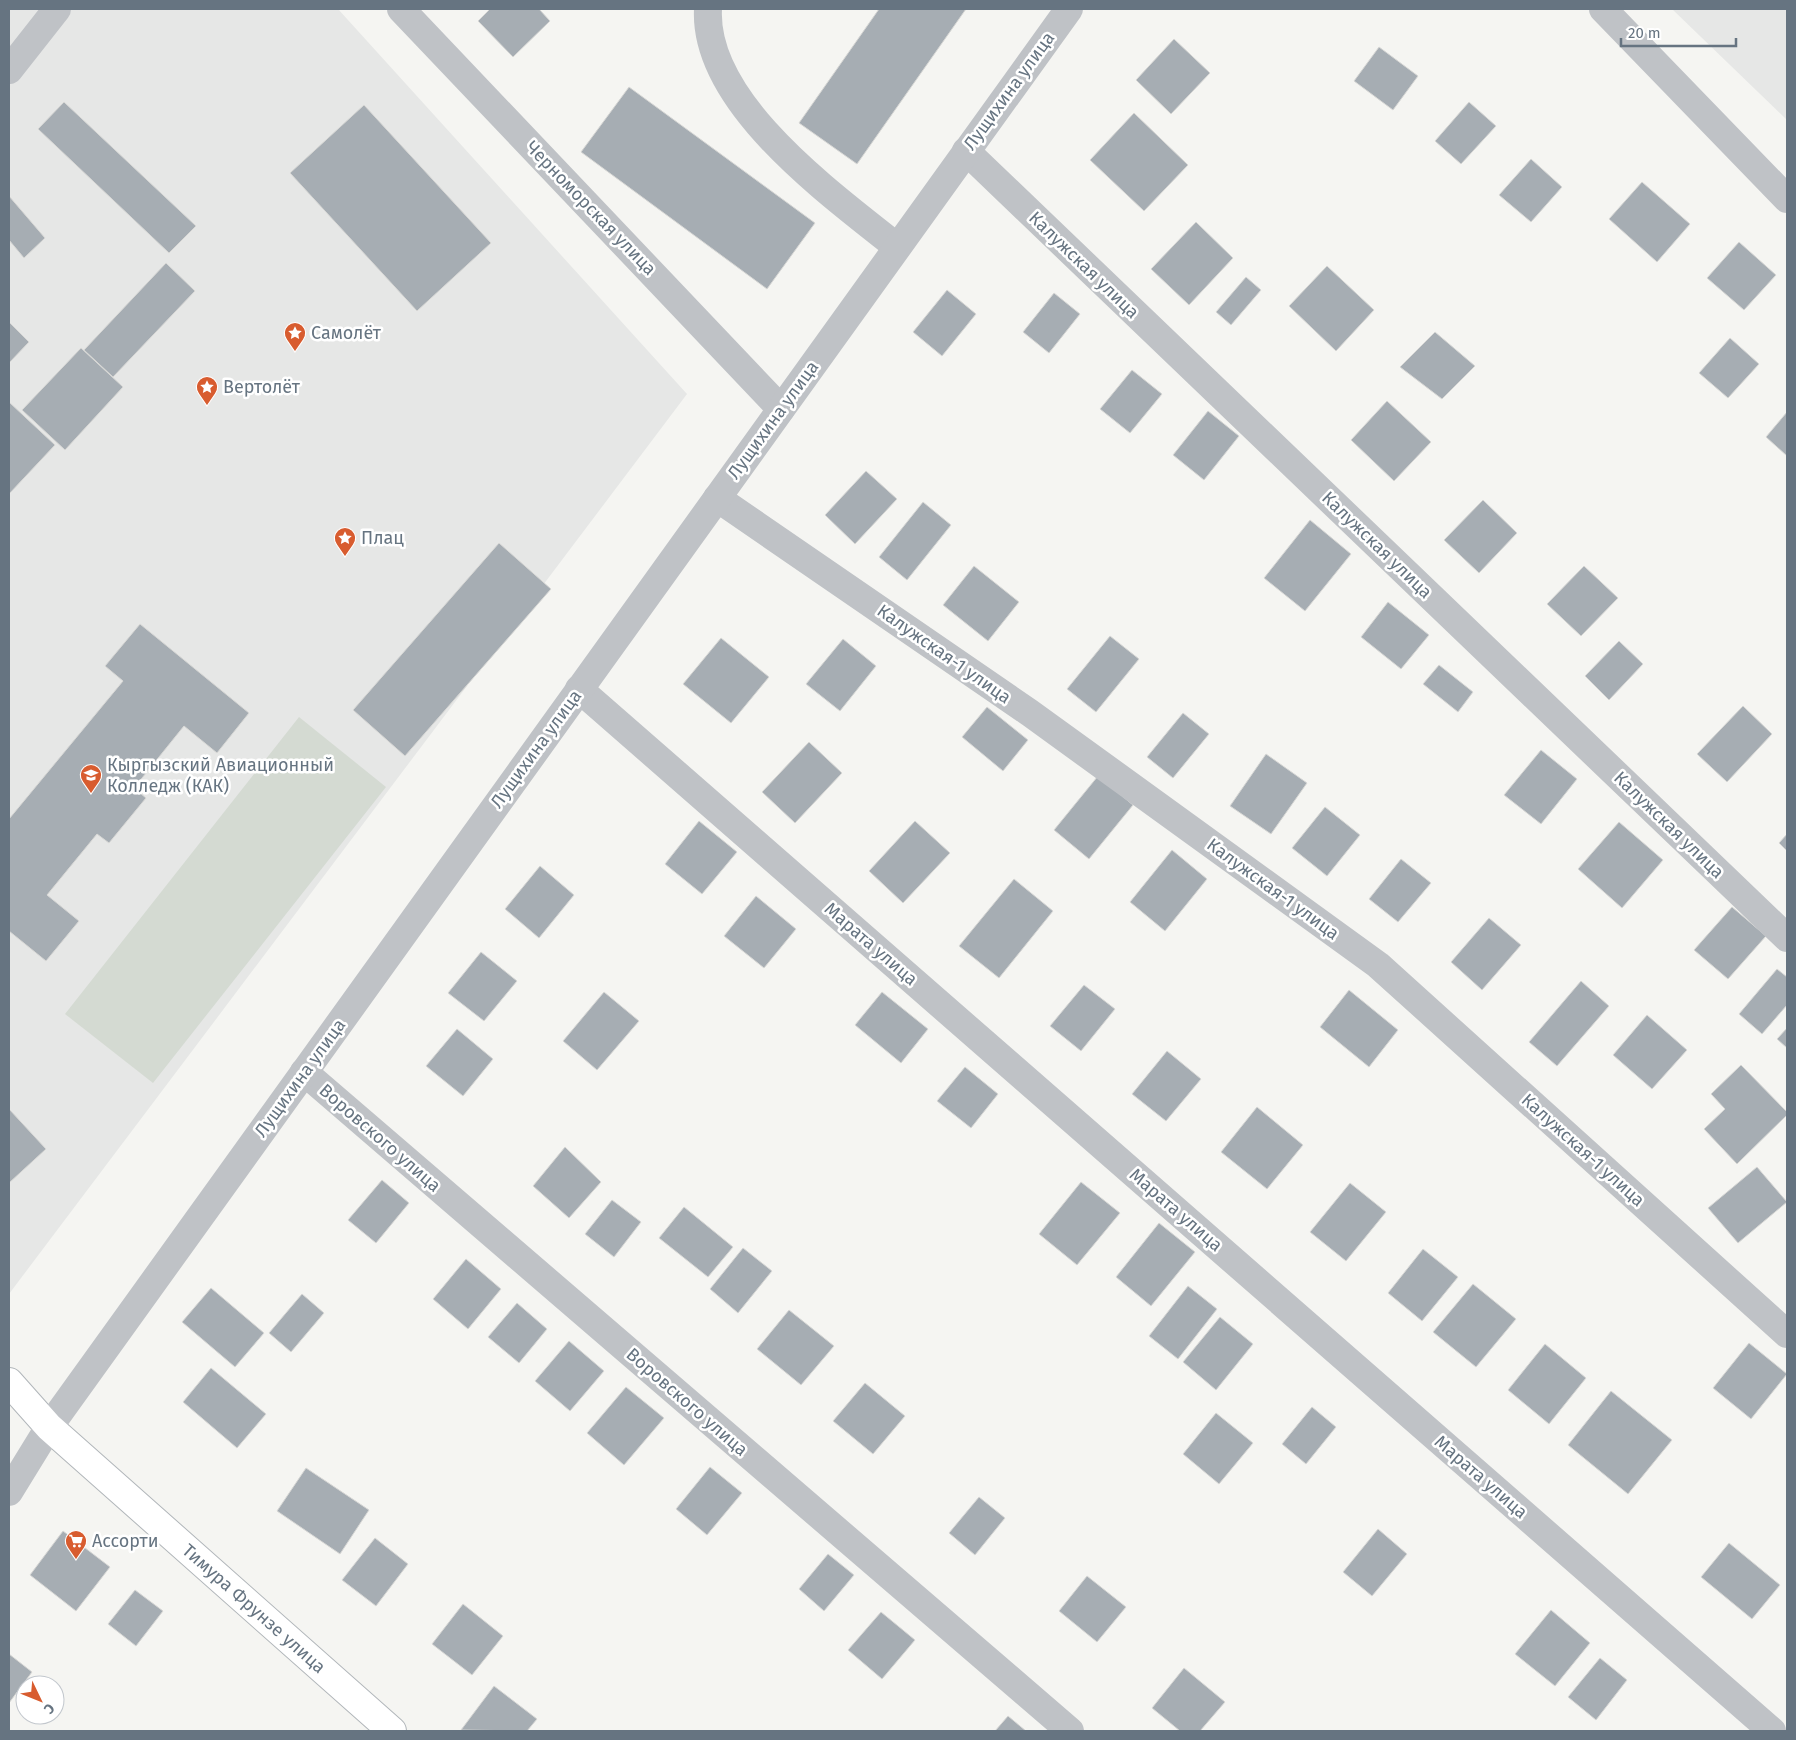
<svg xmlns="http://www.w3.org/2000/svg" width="1796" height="1740" viewBox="0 0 1796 1740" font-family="'Fira Sans',sans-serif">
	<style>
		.built { fill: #e6e7e6 }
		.green { fill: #d4dad2 }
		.building { fill: #a6adb3; stroke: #d7d7d5 }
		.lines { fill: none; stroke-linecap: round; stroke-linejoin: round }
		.secondary-casing { stroke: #b1b6ba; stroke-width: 30 }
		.minor { stroke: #bfc2c6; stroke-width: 28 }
		.tertiary { stroke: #bfc2c6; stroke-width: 28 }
		.secondary { stroke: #fff; stroke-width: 28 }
		.labels { text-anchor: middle; stroke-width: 5; stroke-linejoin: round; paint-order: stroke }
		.street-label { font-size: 18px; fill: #667481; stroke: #fff }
		.poi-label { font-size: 18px; fill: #667481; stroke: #fff; text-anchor: start }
	</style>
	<rect width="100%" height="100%" fill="#f5f5f2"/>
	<path class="built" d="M 9,9 L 338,9 L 687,394 L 9,1294 Z
		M 1672,9 L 1787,9 L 1787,120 Z"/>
	<path class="green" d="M 299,717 L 386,787 L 153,1083 L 65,1014 Z"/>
	<path class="building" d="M 490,9 L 539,9 L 550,21 L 513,57 L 478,21 Z
		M 879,9 L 966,9 L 857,164 L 799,123 Z
		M 1174,39 L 1210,73 L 1171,114 L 1136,80 Z
		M 1379,47 L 1418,76 L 1393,110 L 1354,81 Z
		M 629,87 L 815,223 L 767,289 L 581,152 Z
		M 64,102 L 196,226 L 169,253 L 38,129 Z
		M 1469,102 L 1496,126 L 1461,164 L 1435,141 Z
		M 364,105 L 491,243 L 417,311 L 290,173 Z
		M 1134,113 L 1188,165 L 1144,211 L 1090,160 Z
		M 1531,159 L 1562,187 L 1531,222 L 1499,195 Z
		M 1642,182 L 1690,224 L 1657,262 L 1609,219 Z
		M 9,196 L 45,238 L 24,258 L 9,240 Z
		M 1196,222 L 1233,258 L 1189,305 L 1151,269 Z
		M 1739,242 L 1776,275 L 1744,310 L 1707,278 Z
		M 166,263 L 195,291 L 113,377 L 84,350 Z
		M 1327,266 L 1374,310 L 1336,351 L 1289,306 Z
		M 1246,277 L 1261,290 L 1231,325 L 1216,312 Z
		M 947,290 L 976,314 L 942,356 L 913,332 Z
		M 1054,293 L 1080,314 L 1049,353 L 1023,332 Z
		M 9,322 L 29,342 L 9,363 Z
		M 1435,332 L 1475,366 L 1442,399 L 1400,367 Z
		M 1730,338 L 1759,364 L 1728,398 L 1699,373 Z
		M 81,348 L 123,387 L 65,450 L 22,410 Z
		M 1132,370 L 1162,394 L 1130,433 L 1100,409 Z
		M 1387,401 L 1431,442 L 1394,481 L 1351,440 Z
		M 9,402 L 55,445 L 9,494 Z
		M 1208,411 L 1239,436 L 1204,480 L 1173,455 Z
		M 1787,412 L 1787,456 L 1766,437 Z
		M 866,471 L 897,499 L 855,544 L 825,515 Z
		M 1483,500 L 1517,533 L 1479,573 L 1444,540 Z
		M 923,502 L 951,525 L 907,580 L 879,557 Z
		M 1310,520 L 1351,554 L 1305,611 L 1264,578 Z
		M 499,543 L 551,589 L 405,756 L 353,710 Z
		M 974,566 L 1019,602 L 988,641 L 943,605 Z
		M 1584,566 L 1618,598 L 1581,636 L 1547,604 Z
		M 1388,602 L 1429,635 L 1401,669 L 1361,637 Z
		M 140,624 L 249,713 L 217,753 L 184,726 L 134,788 L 146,798 L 109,843 L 97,834 L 47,895 L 79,921 L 46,961 L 9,931 L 9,819 L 123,681 L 105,666 Z
		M 1110,636 L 1139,659 L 1096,712 L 1067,689 Z
		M 721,638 L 769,677 L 731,723 L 683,684 Z
		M 843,639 L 876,666 L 840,711 L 806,684 Z
		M 1619,641 L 1643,664 L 1609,700 L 1585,676 Z
		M 1439,665 L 1473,692 L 1458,712 L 1423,684 Z
		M 1743,706 L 1772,734 L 1727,782 L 1697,754 Z
		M 987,707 L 1028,740 L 1003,771 L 962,737 Z
		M 1183,713 L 1209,734 L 1173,778 L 1147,757 Z
		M 809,742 L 842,773 L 795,823 L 762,792 Z
		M 1541,750 L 1577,779 L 1541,824 L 1504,795 Z
		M 1266,754 L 1307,783 L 1271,834 L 1230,806 Z
		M 1098,776 L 1133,805 L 1089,859 L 1054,830 Z
		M 1325,807 L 1360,835 L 1327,876 L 1292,848 Z
		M 699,821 L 737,852 L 702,894 L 665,864 Z
		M 915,821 L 950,853 L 903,903 L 869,871 Z
		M 1619,822 L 1663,860 L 1622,908 L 1578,869 Z
		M 1787,834 L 1787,851 L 1779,843 Z
		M 1172,850 L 1207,879 L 1165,931 L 1130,902 Z
		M 1401,859 L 1431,883 L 1398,922 L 1369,899 Z
		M 540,866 L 574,895 L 539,938 L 505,909 Z
		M 1014,879 L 1053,911 L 999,978 L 959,946 Z
		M 756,896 L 796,929 L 764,968 L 724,936 Z
		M 1732,907 L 1766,936 L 1728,979 L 1694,950 Z
		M 1489,918 L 1521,945 L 1482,990 L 1451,962 Z
		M 481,952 L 517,981 L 484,1021 L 448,993 Z
		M 1777,969 L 1787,977 L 1787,1005 L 1762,1034 L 1739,1014 Z
		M 1581,981 L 1609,1006 L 1557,1066 L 1529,1042 Z
		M 1084,985 L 1115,1009 L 1081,1051 L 1050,1026 Z
		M 1349,990 L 1398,1030 L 1369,1067 L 1320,1027 Z
		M 604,992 L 639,1021 L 597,1070 L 563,1041 Z
		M 882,992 L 928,1029 L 901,1063 L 855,1025 Z
		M 1647,1015 L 1687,1050 L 1652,1089 L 1613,1055 Z
		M 1787,1028 L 1787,1048 L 1777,1039 Z
		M 457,1029 L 493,1059 L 463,1096 L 426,1066 Z
		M 1167,1051 L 1201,1079 L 1166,1121 L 1132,1094 Z
		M 1741,1065 L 1787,1112 L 1787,1115 L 1737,1164 L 1704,1129 L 1725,1109 L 1711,1094 Z
		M 965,1067 L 998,1094 L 971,1128 L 937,1101 Z
		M 1257,1107 L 1303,1145 L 1267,1189 L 1221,1152 Z
		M 9,1109 L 46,1149 L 9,1183 Z
		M 565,1147 L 601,1182 L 569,1218 L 533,1186 Z
		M 1757,1167 L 1787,1202 L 1738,1243 L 1708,1208 Z
		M 382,1180 L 409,1203 L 376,1243 L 348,1220 Z
		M 1081,1182 L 1120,1213 L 1077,1265 L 1039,1234 Z
		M 1350,1183 L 1386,1212 L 1346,1261 L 1310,1232 Z
		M 612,1200 L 641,1222 L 614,1257 L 585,1234 Z
		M 684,1207 L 733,1247 L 708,1277 L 659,1238 Z
		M 1159,1223 L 1195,1252 L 1151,1306 L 1116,1277 Z
		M 743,1248 L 772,1271 L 738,1313 L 710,1289 Z
		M 1423,1249 L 1458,1277 L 1422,1321 L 1388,1293 Z
		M 466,1259 L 501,1289 L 468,1329 L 433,1299 Z
		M 1473,1284 L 1516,1319 L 1476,1367 L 1433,1332 Z
		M 1188,1286 L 1217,1309 L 1178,1359 L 1149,1336 Z
		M 211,1288 L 264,1333 L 235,1367 L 182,1322 Z
		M 302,1294 L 324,1313 L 291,1352 L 269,1333 Z
		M 517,1303 L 547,1329 L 519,1363 L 488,1337 Z
		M 789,1310 L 834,1346 L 801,1385 L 757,1349 Z
		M 1220,1317 L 1253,1344 L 1216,1390 L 1183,1362 Z
		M 569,1341 L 604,1371 L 570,1411 L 535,1381 Z
		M 1749,1343 L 1787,1374 L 1751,1419 L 1713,1388 Z
		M 1545,1344 L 1586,1378 L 1549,1424 L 1508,1390 Z
		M 211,1368 L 266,1414 L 237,1448 L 183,1402 Z
		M 865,1383 L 905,1416 L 873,1454 L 833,1421 Z
		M 626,1387 L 664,1418 L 624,1465 L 587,1433 Z
		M 1611,1391 L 1672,1440 L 1628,1494 L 1568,1445 Z
		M 1312,1407 L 1336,1427 L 1306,1464 L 1282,1444 Z
		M 1216,1413 L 1253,1443 L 1219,1484 L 1183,1454 Z
		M 710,1467 L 742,1493 L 707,1535 L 676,1509 Z
		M 306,1468 L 369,1510 L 340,1554 L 277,1511 Z
		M 979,1497 L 1005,1518 L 975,1555 L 949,1533 Z
		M 1378,1529 L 1407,1554 L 1372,1596 L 1343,1572 Z
		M 63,1531 L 110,1567 L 76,1611 L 30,1575 Z
		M 375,1538 L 408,1564 L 376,1606 L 342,1580 Z
		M 1729,1543 L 1780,1585 L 1752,1619 L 1701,1577 Z
		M 828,1554 L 854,1575 L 824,1611 L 799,1589 Z
		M 1087,1576 L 1126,1607 L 1097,1642 L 1059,1611 Z
		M 135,1590 L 163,1611 L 136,1646 L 108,1624 Z
		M 463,1604 L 503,1636 L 472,1675 L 432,1644 Z
		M 1551,1610 L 1590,1643 L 1555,1686 L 1515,1654 Z
		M 881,1612 L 915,1640 L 882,1679 L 848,1650 Z
		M 9,1654 L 32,1672 L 9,1703 Z
		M 1600,1658 L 1627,1680 L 1596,1720 L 1568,1697 Z
		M 1184,1668 L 1225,1702 L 1200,1731 L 1180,1731 L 1152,1708 Z
		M 494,1686 L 537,1719 L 527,1731 L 461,1730 Z
		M 1008,1716 L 1026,1731 L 995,1731 Z"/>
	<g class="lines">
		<g class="secondary-casing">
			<g id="secondary">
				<path id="s1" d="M 9,1382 L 49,1427 L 392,1731"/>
			</g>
		</g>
		<path class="minor" d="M 401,9 L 781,409
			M 708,9 C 703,103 831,194 897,247
			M 1603,9 L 1787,199
			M 9,70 L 57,9
			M 966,151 L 1787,938
			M 717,498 L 1030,713 L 1378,965 L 1787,1334
			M 579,689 L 1772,1731
			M 304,1072 L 1070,1731
			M 9,1492 L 49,1427"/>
		<path class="tertiary" d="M 49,1427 L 1069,9"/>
		<use href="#secondary" class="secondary"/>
	</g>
	<defs>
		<g id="sight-pin" transform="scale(1.125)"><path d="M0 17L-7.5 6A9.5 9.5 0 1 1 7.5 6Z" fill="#d85c2f" stroke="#fff"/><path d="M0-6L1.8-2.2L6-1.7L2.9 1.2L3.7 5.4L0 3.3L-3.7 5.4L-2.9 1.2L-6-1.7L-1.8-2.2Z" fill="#fff"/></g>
		<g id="university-pin" transform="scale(1.125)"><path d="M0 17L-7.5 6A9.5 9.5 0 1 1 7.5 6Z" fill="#d85c2f" stroke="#fff"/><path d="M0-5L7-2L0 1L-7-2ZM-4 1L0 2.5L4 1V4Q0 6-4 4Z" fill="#fff"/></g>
		<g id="supermarket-pin" transform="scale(1.125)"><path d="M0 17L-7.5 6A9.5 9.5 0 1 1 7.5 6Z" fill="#d85c2f" stroke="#fff"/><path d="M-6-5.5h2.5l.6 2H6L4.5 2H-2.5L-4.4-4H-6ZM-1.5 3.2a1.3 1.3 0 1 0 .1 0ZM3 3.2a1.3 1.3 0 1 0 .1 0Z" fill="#fff"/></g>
	</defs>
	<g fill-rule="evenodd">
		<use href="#sight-pin" x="295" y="333"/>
		<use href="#sight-pin" x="207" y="387"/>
		<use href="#sight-pin" x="345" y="538"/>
		<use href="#university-pin" x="91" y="775"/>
		<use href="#supermarket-pin" x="76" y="1541"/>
	</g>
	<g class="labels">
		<g class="street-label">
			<text transform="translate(1009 91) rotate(-54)" y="6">Лущихина улица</text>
			<text transform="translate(591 208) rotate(46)" y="6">Черноморская улица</text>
			<text transform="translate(1084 265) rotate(44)" y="6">Калужская улица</text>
			<text transform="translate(773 420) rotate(-54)" y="6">Лущихина улица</text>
			<text transform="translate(1377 545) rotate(44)" y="6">Калужская улица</text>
			<text transform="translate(944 654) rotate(35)" y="6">Калужская-1 улица</text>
			<text transform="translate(536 749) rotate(-54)" y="6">Лущихина улица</text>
			<text transform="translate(1669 825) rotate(44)" y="6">Калужская улица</text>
			<text transform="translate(1273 889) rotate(36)" y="6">Калужская-1 улица</text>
			<text transform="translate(871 944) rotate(41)" y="6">Марата улица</text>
			<text transform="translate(300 1078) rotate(-54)" y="6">Лущихина улица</text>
			<text transform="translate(380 1138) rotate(41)" y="6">Воровского улица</text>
			<text transform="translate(1583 1150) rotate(42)" y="6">Калужская-1 улица</text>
			<text transform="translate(1176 1210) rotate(41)" y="6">Марата улица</text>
			<text transform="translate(687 1402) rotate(41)" y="6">Воровского улица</text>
			<text transform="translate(1481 1477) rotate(41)" y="6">Марата улица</text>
			<text dy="6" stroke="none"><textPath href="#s1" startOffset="334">Тимура Фрунзе улица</textPath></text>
		</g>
		<g class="poi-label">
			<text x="311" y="339">Самолёт</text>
			<text x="223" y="393">Вертолёт</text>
			<text x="361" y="544">Плац</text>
			<text x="107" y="771">Кыргызский Авиационный<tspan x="107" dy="21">Колледж (КАК)</tspan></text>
			<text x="92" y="1547">Ассорти</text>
		</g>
	</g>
	<rect width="1796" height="1740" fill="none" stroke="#667481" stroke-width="20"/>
	<g transform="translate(40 1700) rotate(133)"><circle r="24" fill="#ffffff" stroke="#c2c7cd"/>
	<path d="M0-4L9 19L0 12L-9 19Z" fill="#d85c2f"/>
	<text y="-8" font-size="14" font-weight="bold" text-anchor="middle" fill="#667481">С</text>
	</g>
	<path d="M1621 38v8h115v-8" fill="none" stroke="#667481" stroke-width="2.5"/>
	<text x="1628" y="38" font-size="15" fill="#667481" stroke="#ffffff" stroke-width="4" paint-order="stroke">20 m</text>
</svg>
